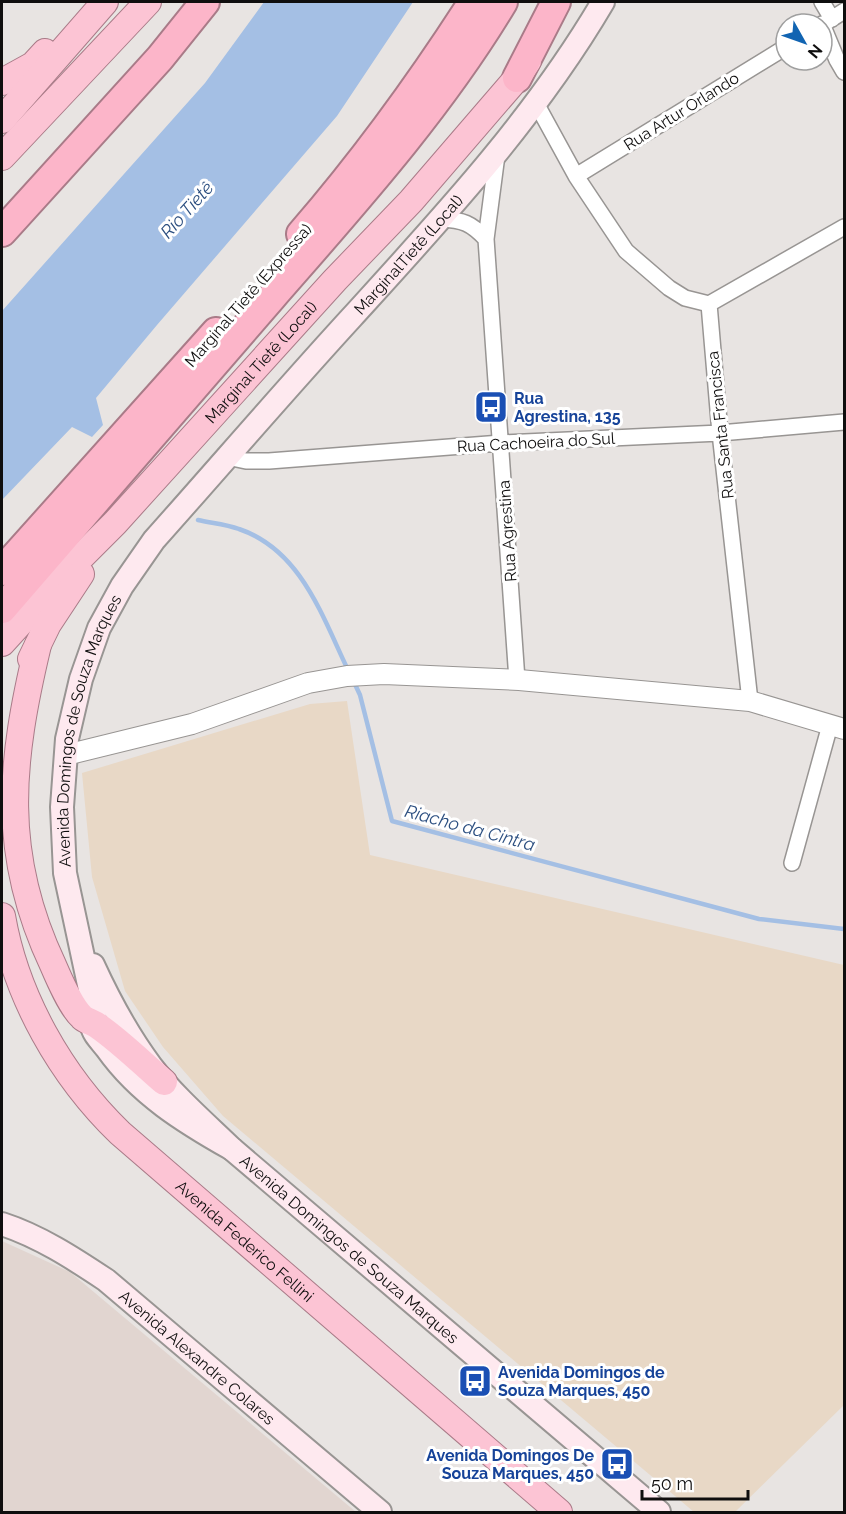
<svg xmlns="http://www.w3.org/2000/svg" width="846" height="1514" viewBox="0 0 846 1514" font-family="Raleway,sans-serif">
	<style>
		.commercial { fill: #e8d8c6 }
		.built { fill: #e1d5d0 }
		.water { fill: #a4bfe4 }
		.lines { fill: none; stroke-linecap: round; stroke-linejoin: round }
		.stream { stroke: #a4bfe4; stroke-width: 4.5 }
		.minor-casing { stroke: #989593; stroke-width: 18 }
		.tertiary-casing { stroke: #989593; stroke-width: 22 }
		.secondary-casing { stroke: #989593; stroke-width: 26 }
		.trunk-casing { stroke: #a97b88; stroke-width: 28 }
		.motorway-casing { stroke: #a97b88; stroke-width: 32 }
		.minor { stroke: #fff; stroke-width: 15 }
		.tertiary { stroke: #fff; stroke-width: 20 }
		.secondary { stroke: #fee9ef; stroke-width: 22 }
		.trunk { stroke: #fcc4d4; stroke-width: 26 }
		.motorway { stroke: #fcb5c9; stroke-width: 28 }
		.labels { text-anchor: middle; stroke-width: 6; stroke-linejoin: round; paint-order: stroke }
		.street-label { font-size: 16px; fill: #0f0e0e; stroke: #fff }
		.transit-label { font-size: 16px; font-weight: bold; fill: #164399; stroke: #fff; text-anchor: start }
		.water-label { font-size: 18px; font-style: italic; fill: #2c4f80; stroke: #fff }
	</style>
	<rect width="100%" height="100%" fill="#e8e4e2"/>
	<path class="commercial" d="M 347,701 L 370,855 L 844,965 L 844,1405 L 735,1512 L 694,1512 L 223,1116 L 163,1047 L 125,991 L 92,877 L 82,773 L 310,704 Z"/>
	<path class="built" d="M 2,1241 L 70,1272 L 356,1512 L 2,1512 Z"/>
	<path class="water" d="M 264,2 L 413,2 L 337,116 L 157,325 L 96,398 L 103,425 L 92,437 L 72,427 L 2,500 L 2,311 L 205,83 Z"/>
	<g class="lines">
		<path class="stream" d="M 198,520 C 211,523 226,524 239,529 C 301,550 322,616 348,670
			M 353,680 L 360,695 L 392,821 L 759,919 L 844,929"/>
		<g class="minor-casing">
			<path id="minor" d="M 822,2 L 832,19
				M 822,24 L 837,60 L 844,72
				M 822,25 L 844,11
				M 536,103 L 576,176 L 626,251 L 669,288 L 685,298 L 709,304
				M 497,155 L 486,239 L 517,680
				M 576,176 L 786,47
				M 441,219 C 463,220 471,223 486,239
				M 709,304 L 720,433 L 750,701
				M 709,304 L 844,227
				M 227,457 L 246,461 L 269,461 L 501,443 L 720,433 L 844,422
				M 792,863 L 830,725"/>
		</g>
		<g class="tertiary-casing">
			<path id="tertiary" d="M 66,755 L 192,724 L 308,683 L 347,676 L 384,674 L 519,680 L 750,701 L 844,729"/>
		</g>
		<g class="secondary-casing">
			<g id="secondary">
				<path id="s1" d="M 93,965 C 109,1000 128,1035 151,1066 C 174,1096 204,1122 232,1149 L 659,1512"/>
				<path id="s2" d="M 232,1149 C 184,1122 139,1094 107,1049 C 102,1042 93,1034 92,1026 C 91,1021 95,1019 95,1013 L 65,873 L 62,807 L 67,739 L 81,679 L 99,628 L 122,586 L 154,540 C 220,466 285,390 352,317 C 443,217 535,118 603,2"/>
				<path id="s3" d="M 2,1224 C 39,1236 73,1258 106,1280 L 380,1512"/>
			</g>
		</g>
		<g class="trunk-casing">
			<g id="trunk">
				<path d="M 2,82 L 33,65 L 45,52"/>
				<path d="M 2,120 L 105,2"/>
				<path d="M 2,157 L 148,2"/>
				<path id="s4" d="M 2,643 L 75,563 L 115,523 L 335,280 L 411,201 L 517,78 L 528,61"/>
				<path d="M 38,645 C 10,762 0,853 53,965 C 59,979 71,1007 82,1017 C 86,1021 93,1022 98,1026 C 121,1042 142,1063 164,1082"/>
				<path d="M 31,659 L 48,624 L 81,574"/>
				<path id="s5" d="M 2,916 C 16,997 61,1076 120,1133 L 559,1512"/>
			</g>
		</g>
		<g class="motorway-casing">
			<path id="motorway" d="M 517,78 L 556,2
				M 2,232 L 160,58 L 205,2
				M 301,234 C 365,160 421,83 473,2
				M 2,571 L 216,332
				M 2,609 C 92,505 182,401 272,297 C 354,203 439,109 503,2"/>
		</g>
		<use href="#minor" class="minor"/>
		<use href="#tertiary" class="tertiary"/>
		<use href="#secondary" class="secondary"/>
		<use href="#trunk" class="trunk"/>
		<use href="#motorway" class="motorway"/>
	</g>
	<defs>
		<g id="bus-square" transform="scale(1.725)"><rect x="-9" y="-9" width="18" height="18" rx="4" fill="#1a4fb4" stroke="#fff"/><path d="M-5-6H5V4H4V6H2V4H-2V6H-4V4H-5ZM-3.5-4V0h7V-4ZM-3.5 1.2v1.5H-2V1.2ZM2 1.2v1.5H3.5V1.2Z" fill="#fff"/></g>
	</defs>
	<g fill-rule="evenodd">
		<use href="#bus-square" x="491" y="407"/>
		<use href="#bus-square" x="475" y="1381"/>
		<use href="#bus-square" x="617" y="1464"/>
	</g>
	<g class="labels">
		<g class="street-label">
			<text transform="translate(681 111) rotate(-32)" y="6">Rua Artur Orlando</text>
			<text dy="6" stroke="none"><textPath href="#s2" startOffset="1082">MarginalTietê (Local)</textPath></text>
			<text transform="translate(248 295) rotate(-49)" y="6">Marginal Tietê (Expressa)</text>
			<text dy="6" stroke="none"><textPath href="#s4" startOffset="382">Marginal Tietê (Local)</textPath></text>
			<text transform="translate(720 425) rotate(-96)" y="6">Rua Santa Francisca</text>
			<text transform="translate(536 442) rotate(-3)" y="6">Rua Cachoeira do Sul</text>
			<text transform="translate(507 531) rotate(-94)" y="6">Rua Agrestina</text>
			<text dy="6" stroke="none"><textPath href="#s2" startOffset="492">Avenida Domingos de Souza Marques</textPath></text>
			<text dy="6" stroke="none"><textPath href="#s5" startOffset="416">Avenida Federico Fellini</textPath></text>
			<text dy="6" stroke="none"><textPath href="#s1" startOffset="387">Avenida Domingos de Souza Marques</textPath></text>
			<text dy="6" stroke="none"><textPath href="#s3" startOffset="238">Avenida Alexandre Colares</textPath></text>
		</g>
		<g class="transit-label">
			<text x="514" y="404">Rua<tspan x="514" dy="18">Agrestina, 135</tspan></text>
			<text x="498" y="1378">Avenida Domingos de<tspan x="498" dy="18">Souza Marques, 450</tspan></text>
			<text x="594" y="1461" text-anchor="end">Avenida Domingos De<tspan x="594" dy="18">Souza Marques, 450</tspan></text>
		</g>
		<g class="water-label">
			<text transform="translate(187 210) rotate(-48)" y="6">Rio Tietê</text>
			<text transform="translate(470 828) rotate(15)" y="6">Riacho da Cintra</text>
		</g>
	</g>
	<rect width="846" height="1514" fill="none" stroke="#0f0e0e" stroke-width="6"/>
	<g transform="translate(804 42) rotate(130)"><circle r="28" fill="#ffffff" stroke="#9f9f9f" stroke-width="1.5"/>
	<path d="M0-4.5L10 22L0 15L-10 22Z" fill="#1164b2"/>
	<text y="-9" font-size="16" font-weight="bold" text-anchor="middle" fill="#0f0e0e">N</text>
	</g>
	<path d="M642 1490v9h106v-9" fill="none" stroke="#0f0e0e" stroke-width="3"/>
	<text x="651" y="1490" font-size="18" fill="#0f0e0e" stroke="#ffffff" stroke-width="4.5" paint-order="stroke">50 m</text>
</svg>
